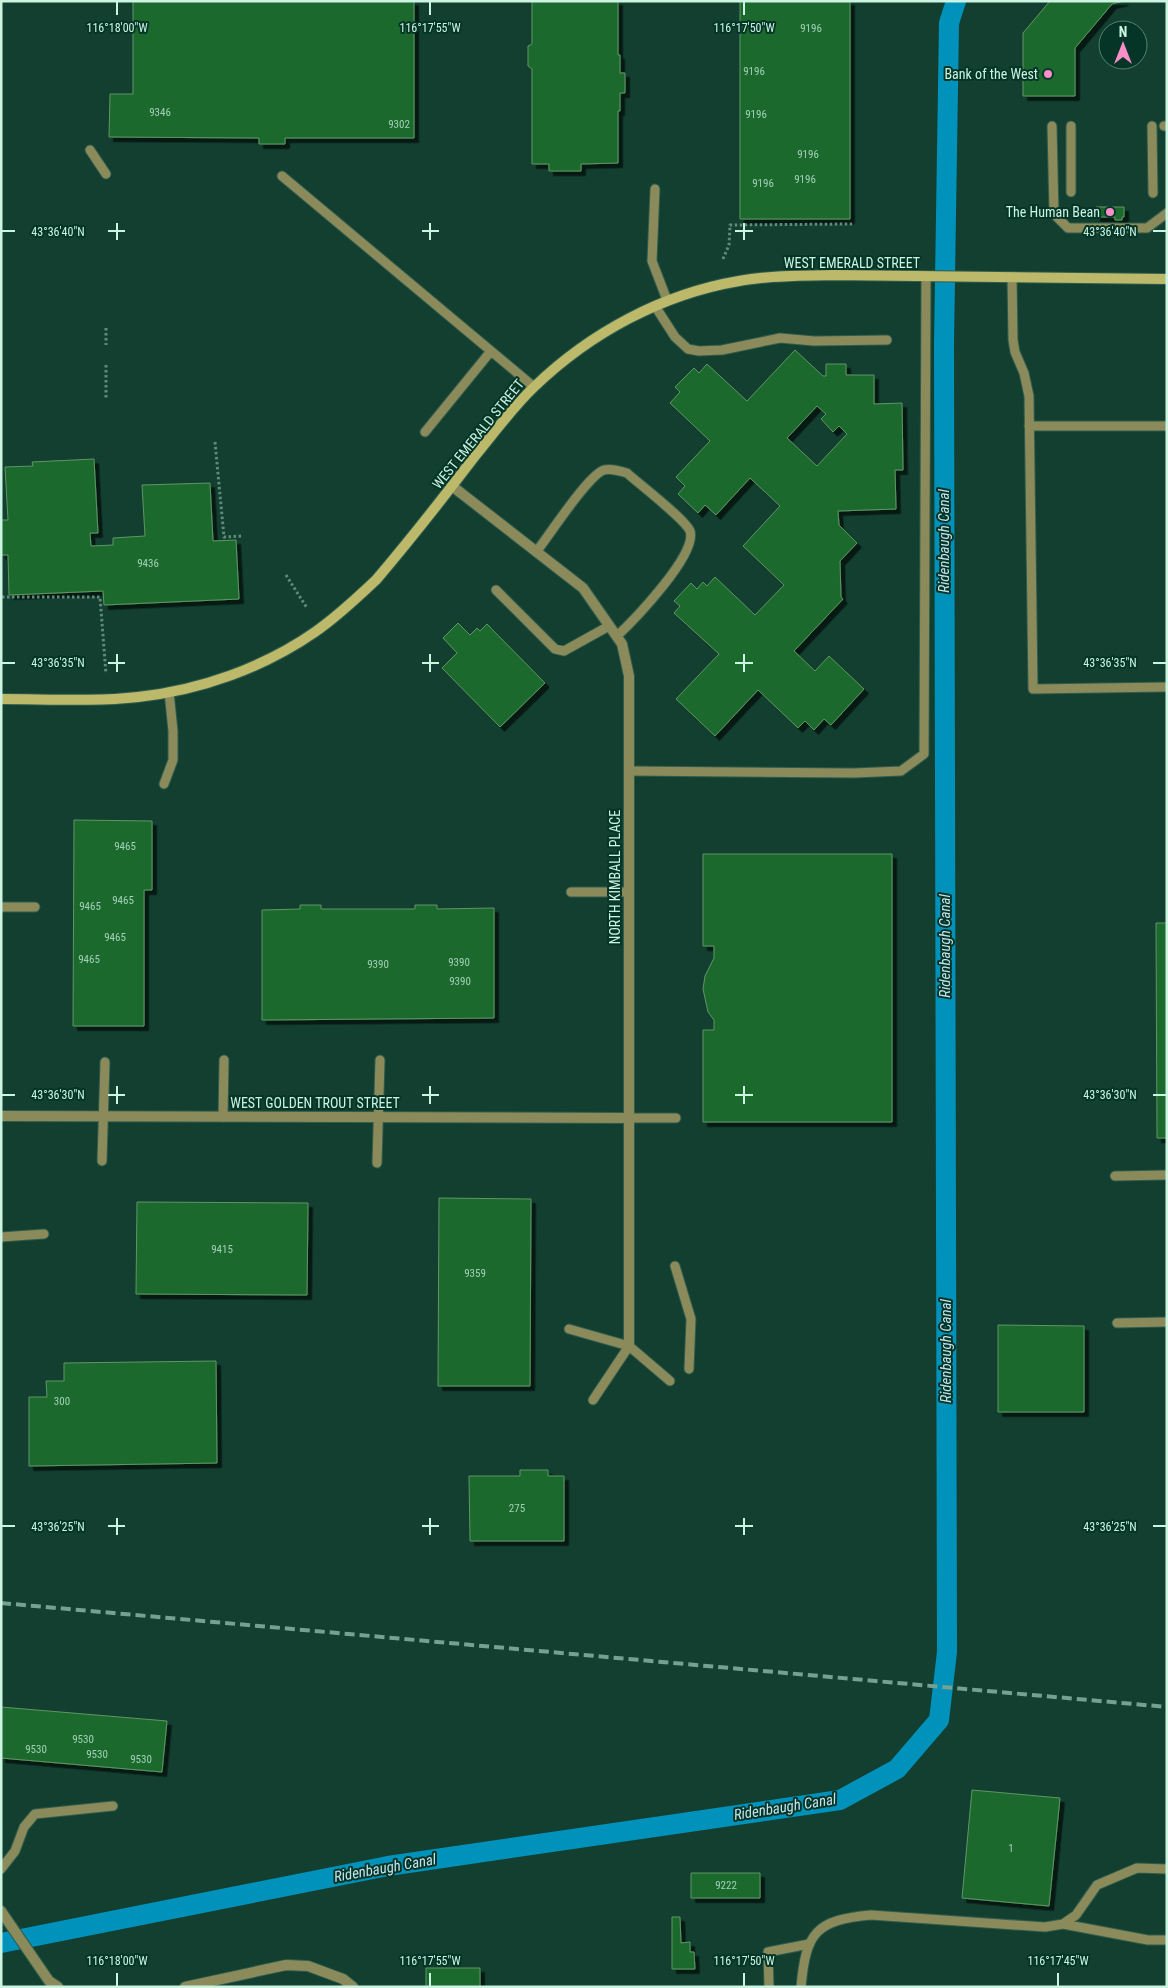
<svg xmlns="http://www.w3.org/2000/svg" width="1168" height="1988" viewBox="0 0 1168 1988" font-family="'Roboto Condensed',sans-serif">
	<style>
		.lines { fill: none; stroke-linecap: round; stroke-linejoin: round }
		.canal { stroke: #0092bb; stroke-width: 20 }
		.building { fill: #1e692d; stroke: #5f9665; fill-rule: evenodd; filter: url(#shadow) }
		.service-casing { stroke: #305c4d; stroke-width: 11 }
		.minor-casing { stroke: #305c4d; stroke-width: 12 }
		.secondary-casing { stroke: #305c4d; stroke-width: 12 }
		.path { stroke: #608b7b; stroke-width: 3; stroke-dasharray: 2.5 2.5; stroke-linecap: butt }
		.service { stroke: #8b8a5a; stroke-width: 9 }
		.minor { stroke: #8b8a5a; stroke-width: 10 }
		.secondary { stroke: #bcb96a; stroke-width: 10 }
		.rail { stroke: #76a090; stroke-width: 4; stroke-dasharray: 10 5; stroke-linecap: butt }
		.ticks { fill: none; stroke: #ccf4e3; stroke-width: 2 }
		.poi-dot { fill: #f98fc9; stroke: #053526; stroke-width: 2 }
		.labels { text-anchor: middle; stroke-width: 4; stroke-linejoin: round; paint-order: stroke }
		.number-label { font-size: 11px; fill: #a0d1b6 }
		.poi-label { font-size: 14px; fill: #ccf4e3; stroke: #053526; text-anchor: end }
		.street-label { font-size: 14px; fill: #ccf4e3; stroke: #053526 }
		.water-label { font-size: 15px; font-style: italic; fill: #c3e0ed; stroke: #053526 }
		.ticks-label { font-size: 12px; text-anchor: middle; fill: #ccf4e3; stroke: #053526; stroke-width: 4; stroke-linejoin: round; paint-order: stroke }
	</style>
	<defs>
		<filter id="shadow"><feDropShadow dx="4.5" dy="4.5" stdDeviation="0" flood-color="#0009"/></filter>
	</defs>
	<rect width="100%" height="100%" fill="#123f30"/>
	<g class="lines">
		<path class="canal" d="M 1,1943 L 388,1866 L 840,1800 L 897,1769 L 939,1720 L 947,1652 L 944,344 L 949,23 L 956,1"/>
	</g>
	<path class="building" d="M 133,1 L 414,1 L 414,138 L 285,138 L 285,144 L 259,144 L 259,138 L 109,137 L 110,94 L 133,94 Z
		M 532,1 L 618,1 L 618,55 L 620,55 L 620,73 L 625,73 L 625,93 L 620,93 L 620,111 L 618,111 L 618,163 L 581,164 L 581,171 L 549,171 L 549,164 L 532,164 L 532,69 L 528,66 L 528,46 L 532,44 Z
		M 740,1 L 850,1 L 850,219 L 740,219 Z
		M 1050,1 L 1124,1 L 1112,4 L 1075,48 L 1075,96 L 1023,96 L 1023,33 Z
		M 1096,207 L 1124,207 L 1124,217 L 1122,217 L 1122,220 L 1115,220 L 1115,217 L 1096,217 Z
		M 795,350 L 823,376 L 826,376 L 826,364 L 846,364 L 846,375 L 874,375 L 874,404 L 902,403 L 903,470 L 895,470 L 896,509 L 838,511 L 839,525 L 857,543 L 840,561 L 841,597 L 843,599 L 794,651 L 815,671 L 829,656 L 864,689 L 831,725 L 824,719 L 814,730 L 805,721 L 798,728 L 758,690 L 715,736 L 676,699 L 719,654 L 674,613 L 680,606 L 674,601 L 691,583 L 697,589 L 703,582 L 707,586 L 715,577 L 755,615 L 784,585 L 743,546 L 780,506 L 750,478 L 716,515 L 705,505 L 698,513 L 678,494 L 685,486 L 676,477 L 710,441 L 670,403 L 680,392 L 675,387 L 694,368 L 699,373 L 707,364 L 747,401 ZM 817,406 L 826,414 L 821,419 L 833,432 L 839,426 L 847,434 L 817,466 L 787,438 Z
		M 94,459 L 98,533 L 90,533 L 91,546 L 113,545 L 113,538 L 145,536 L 142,485 L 210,483 L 213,541 L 236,540 L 239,599 L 104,605 L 103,591 L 9,595 L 8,555 L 1,555 L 1,520 L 8,520 L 5,467 L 33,466 L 32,462 Z
		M 458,623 L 470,635 L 477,628 L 480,631 L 487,624 L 545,683 L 500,727 L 442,668 L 457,653 L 443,638 Z
		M 74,820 L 152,821 L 152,890 L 144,890 L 144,1026 L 73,1026 Z
		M 703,854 L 892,854 L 892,1122 L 703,1122 L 703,1030 L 714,1030 L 714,1020 L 708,1012 L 703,989 L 705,976 L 714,958 L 714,946 L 703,946 Z
		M 300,905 L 321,905 L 321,909 L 415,909 L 415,905 L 437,905 L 437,909 L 494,908 L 494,1018 L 262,1020 L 262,910 L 300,909 Z
		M 1156,923 L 1167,923 L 1167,1138 L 1157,1138 Z
		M 439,1198 L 531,1199 L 530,1386 L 438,1386 Z
		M 137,1202 L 308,1203 L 307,1295 L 136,1294 Z
		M 998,1325 L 1084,1326 L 1084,1412 L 998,1412 Z
		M 216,1361 L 217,1463 L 29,1466 L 29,1397 L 47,1397 L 46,1381 L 64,1381 L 64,1363 Z
		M 520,1470 L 548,1470 L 548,1476 L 564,1476 L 564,1541 L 470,1541 L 469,1476 L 520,1476 Z
		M 1,1707 L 167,1721 L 162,1772 L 1,1758 Z
		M 972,1790 L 1060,1798 L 1049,1906 L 962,1898 Z
		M 691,1873 L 760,1873 L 760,1898 L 691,1898 Z
		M 672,1917 L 680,1917 L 681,1943 L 690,1942 L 690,1952 L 694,1952 L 695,1969 L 672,1969 Z
		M 426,1968 L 480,1968 L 480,1987 L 426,1987 Z"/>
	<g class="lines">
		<g class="service-casing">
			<path id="service" d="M 1052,126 L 1054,214 L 1068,228 L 1147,228 L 1167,213
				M 1071,126 L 1071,192
				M 1152,126 L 1153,193
				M 1164,126 L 1167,126
				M 90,150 L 106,174
				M 282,176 L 534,387
				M 655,189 L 652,261 L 667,300
				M 1012,277 L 1013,340 L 1015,352 L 1024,373 L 1029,396 L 1033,689 L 1167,687
				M 655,306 L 675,337 L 688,349 L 699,351 L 722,350 L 780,338 L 814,341 L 887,340
				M 1029,426 L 1167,426
				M 425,432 L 491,351
				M 536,552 C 549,536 588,475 604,470 C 612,468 620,471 627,473 C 639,484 685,519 690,531 C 698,554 633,621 617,636
				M 496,590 L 555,649 L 564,651 L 609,626
				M 629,771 L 854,773 L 901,771 L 924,754 L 926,277
				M 164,784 L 173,760 L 173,731 L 169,692
				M 571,892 L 629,892
				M 1,907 L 35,907
				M 223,1117 L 224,1060
				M 629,1118 L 676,1118
				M 102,1161 L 105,1062
				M 377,1163 L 380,1060
				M 1115,1176 L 1167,1175
				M 1,1237 L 44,1234
				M 675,1266 L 691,1319 L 689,1369
				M 1117,1323 L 1167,1322
				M 569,1329 L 629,1346
				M 593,1400 L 629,1346 L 670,1381
				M 1,1869 L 15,1851 L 24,1827 L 35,1814 L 113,1806
				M 1063,1924 L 1148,1940 L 1167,1940
				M 769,1987 L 768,1952 L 809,1944
				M 801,1987 C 806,1932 816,1920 871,1915 L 1045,1927 L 1063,1924 L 1076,1915 L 1097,1885 L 1137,1868 L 1167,1869"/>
		</g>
		<g class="minor-casing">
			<path id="minor" d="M 452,486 L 583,588 L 622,644 L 629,676 L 629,1346
				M 1,1116 L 629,1118
				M 1,1911 L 49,1981 L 58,1987
				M 185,1987 L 286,1965 L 308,1966 L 343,1979 L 353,1987"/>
		</g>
		<g class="secondary-casing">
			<path id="secondary" d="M 1,699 C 47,699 93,702 138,697 C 201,690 263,668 315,632 C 337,617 357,598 376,580 C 410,540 443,498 475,456 C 494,433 512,408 534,387 C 590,333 662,294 739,281 C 770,275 802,276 833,275 L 1167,279"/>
		</g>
		<path class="path" d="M 723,259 L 729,245 L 730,225 L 852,224
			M 106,328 L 106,345
			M 106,365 L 106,399
			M 215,442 L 224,537 L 243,536
			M 286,575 L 307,608
			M 2,597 L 100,597 L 106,674"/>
		<use href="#service" class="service"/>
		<use href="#minor" class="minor"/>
		<use href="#secondary" class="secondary"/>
		<path class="rail" d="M 1,1603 L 1167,1707"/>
	</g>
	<path class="ticks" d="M 117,2 L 117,15M 430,2 L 430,15M 744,2 L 744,15M 117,223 L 117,240M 430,223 L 430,240M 744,223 L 744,240M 2,231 L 15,231M 108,231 L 125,231M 422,231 L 439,231M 735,231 L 753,231M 1153,231 L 1166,231M 117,654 L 117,672M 430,654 L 430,672M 744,654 L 744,672M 2,663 L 15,663M 108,663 L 125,663M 422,663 L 439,663M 735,663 L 753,663M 1153,663 L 1166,663M 117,1086 L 117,1104M 430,1086 L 430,1104M 744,1086 L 744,1104M 2,1095 L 15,1095M 108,1095 L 125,1095M 422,1095 L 439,1095M 735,1095 L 753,1095M 1153,1095 L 1166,1095M 117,1518 L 117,1535M 430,1518 L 430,1535M 744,1518 L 744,1535M 2,1526 L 15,1526M 108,1526 L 125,1526M 422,1526 L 439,1526M 735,1526 L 753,1526M 1153,1526 L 1166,1526M 117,1973 L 117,1986M 430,1973 L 430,1986M 744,1973 L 744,1986M 1058,1973 L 1058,1986"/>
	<g class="poi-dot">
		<circle cx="1048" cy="74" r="5"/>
		<circle cx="1110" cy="212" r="5"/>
	</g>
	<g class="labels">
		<g class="number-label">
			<text x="811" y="32">9196</text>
			<text x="754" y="75">9196</text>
			<text x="160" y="116">9346</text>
			<text x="756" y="118">9196</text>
			<text x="399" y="128">9302</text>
			<text x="808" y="158">9196</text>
			<text x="805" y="183">9196</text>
			<text x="763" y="187">9196</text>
			<text x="148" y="567">9436</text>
			<text x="125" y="850">9465</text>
			<text x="123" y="904">9465</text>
			<text x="90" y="910">9465</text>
			<text x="115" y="941">9465</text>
			<text x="89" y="963">9465</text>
			<text x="459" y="966">9390</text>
			<text x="378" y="968">9390</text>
			<text x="460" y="985">9390</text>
			<text x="222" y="1253">9415</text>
			<text x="475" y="1277">9359</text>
			<text x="62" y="1405">300</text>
			<text x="517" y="1512">275</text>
			<text x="83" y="1743">9530</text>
			<text x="36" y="1753">9530</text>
			<text x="97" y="1758">9530</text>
			<text x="141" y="1763">9530</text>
			<text x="1011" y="1852">1</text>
			<text x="726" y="1889">9222</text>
		</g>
		<g class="poi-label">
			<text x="1038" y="79">Bank of the West</text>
			<text x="1100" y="217">The Human Bean</text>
		</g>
		<g class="street-label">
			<text x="852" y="268">WEST EMERALD STREET</text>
			<text transform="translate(478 434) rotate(-51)" y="5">WEST EMERALD STREET</text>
			<text transform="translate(615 877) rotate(-90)" y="5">NORTH KIMBALL PLACE</text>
			<text x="315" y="1108">WEST GOLDEN TROUT STREET</text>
		</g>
		<g class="water-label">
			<text transform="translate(944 541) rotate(-90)" y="5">Ridenbaugh Canal</text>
			<text transform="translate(945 946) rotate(-90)" y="5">Ridenbaugh Canal</text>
			<text transform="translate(946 1351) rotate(-90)" y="5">Ridenbaugh Canal</text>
			<text transform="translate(785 1807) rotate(-9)" y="5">Ridenbaugh Canal</text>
			<text transform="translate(385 1868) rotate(-10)" y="5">Ridenbaugh Canal</text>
		</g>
	</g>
	<g class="ticks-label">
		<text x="117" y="32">116°18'00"W</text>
		<text x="430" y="32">116°17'55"W</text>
		<text x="744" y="32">116°17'50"W</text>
		<text x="58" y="236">43°36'40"N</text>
		<text x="1110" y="236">43°36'40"N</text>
		<text x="58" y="667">43°36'35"N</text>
		<text x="1110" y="667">43°36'35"N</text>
		<text x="58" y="1099">43°36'30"N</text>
		<text x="1110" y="1099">43°36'30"N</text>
		<text x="58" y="1531">43°36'25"N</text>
		<text x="1110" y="1531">43°36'25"N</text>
		<text x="117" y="1965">116°18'00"W</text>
		<text x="430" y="1965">116°17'55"W</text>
		<text x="744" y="1965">116°17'50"W</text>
		<text x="1058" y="1965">116°17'45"W</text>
	</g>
	<rect width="1168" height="1988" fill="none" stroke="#ccf4e3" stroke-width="5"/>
	<g transform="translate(1123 45)"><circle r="24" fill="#053526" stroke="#558172"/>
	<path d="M0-4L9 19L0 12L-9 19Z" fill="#f98fc9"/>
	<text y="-8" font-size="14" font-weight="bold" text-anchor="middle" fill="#ccf4e3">N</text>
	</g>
</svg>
